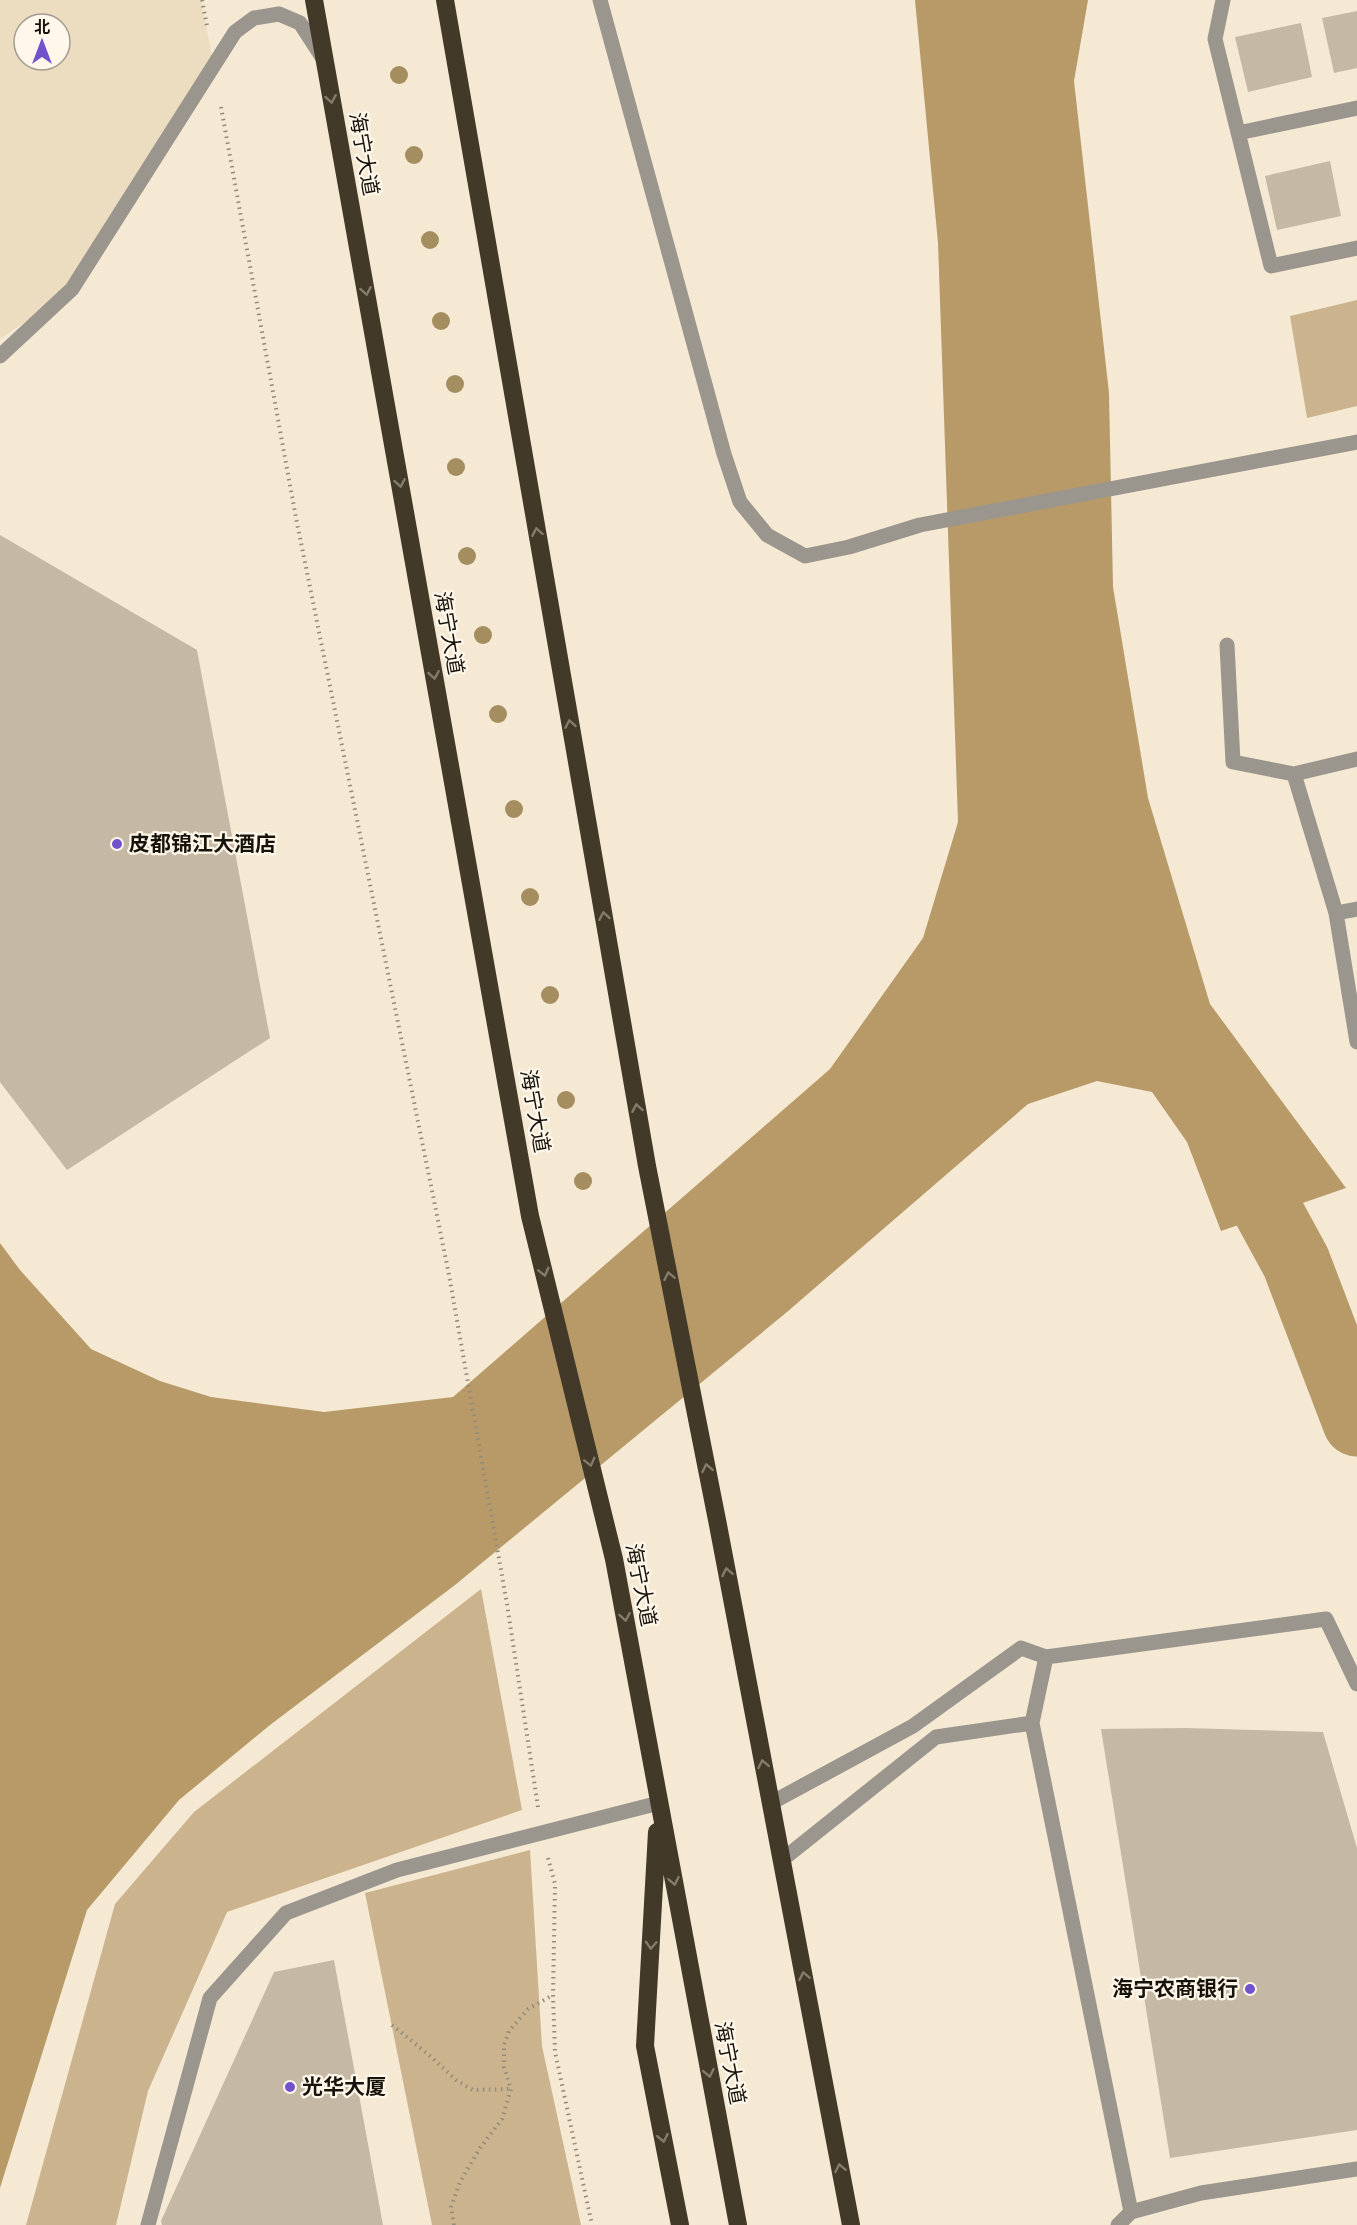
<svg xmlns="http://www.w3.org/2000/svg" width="1357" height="2225" viewBox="0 0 1357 2225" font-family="'Open Sans','Noto Sans SC',sans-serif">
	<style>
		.built { fill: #ecdcc0; fill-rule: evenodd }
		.green { fill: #cbb48d }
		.water { fill: #b79a68 }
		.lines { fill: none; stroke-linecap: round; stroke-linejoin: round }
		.river { stroke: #b79a68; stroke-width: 69 }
		.building { fill: #c5b9a5 }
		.path { stroke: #938b7b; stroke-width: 4; stroke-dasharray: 1.5 4.5; stroke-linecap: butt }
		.minor { stroke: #9b968d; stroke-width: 15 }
		.highway { stroke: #433928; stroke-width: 18 }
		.tree { fill: #a48e60 }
		.oneway { stroke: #847c6c }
		.poi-dot { fill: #7252cc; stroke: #fef7ea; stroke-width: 2 }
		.labels { text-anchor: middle; stroke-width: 4.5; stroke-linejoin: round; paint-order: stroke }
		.street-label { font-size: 21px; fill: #17130b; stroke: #fef7ea }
		.poi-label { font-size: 21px; font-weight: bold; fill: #17130b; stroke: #fef7ea; text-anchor: start }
	</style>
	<rect width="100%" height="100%" fill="#f5e9d4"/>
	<path class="built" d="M 0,0 L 201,0 L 214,66 L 72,289 L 0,339 ZM 24,24 L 60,24 L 60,60 L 24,60 Z"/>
	<path class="green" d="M 1357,300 L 1357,406 L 1307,418 L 1290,316 Z
		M 481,1589 L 522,1810 L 227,1912 L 148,2091 L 116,2225 L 26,2225 L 115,1904 L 194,1812 Z
		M 530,1850 L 542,2046 L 581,2225 L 432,2225 L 365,1893 Z"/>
	<path class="water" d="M 915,0 L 1088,0 L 1074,81 L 1109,393 L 1113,587 L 1148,798 L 1210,1004 L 1346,1188 L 1221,1231 L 1187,1142 L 1152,1092 L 1097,1081 L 1028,1104 L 787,1312 L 455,1585 L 270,1725 L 179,1800 L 87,1910 L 0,2188 L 0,1243 L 20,1270 L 91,1349 L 160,1381 L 211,1397 L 324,1412 L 453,1397 L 830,1069 L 923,938 L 958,822 L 938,243 Z"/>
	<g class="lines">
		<path class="river" d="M 1224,1130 L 1296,1262 L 1357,1422"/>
	</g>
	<path class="building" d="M 1357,11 L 1357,68 L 1334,73 L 1322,18 Z
		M 1301,23 L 1312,77 L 1248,92 L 1235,37 Z
		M 1330,161 L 1341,216 L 1277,230 L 1265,176 Z
		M 0,535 L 197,650 L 270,1038 L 67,1170 L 0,1082 Z
		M 1186,1728 L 1323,1732 L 1357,1848 L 1357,2130 L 1170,2158 L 1101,1729 Z
		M 334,1960 L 383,2225 L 162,2225 L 161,2221 L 274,1972 Z"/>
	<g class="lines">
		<path class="path" d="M 202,0 L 207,26
			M 221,107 L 296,518 L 449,1275 L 507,1604 L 538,1807
			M 548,1858 L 555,1884 L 553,1995 L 555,2052 L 592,2225
			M 392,2025 L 429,2055 L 456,2080 L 473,2090 L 511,2089
			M 454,2225 L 451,2207 L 460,2182 L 480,2148 L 502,2119 L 511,2089 L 504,2067 L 504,2045 L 509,2031 L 528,2009 L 553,1995"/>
		<path class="minor" d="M 600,0 L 724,454 L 740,502 L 767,535 L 805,556 L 849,547 L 920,525 L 1357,442
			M 1223,0 L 1215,39 L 1271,266 L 1357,248
			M 1238,133 L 1357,108
			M 0,356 L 72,289 L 235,32 L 254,18 L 279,14 L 300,23 L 324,60
			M 1227,645 L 1233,762 L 1294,774 L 1336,913 L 1357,1042
			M 1294,774 L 1357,759
			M 1336,913 L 1357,909
			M 771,1803 L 913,1726 L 1021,1648 L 1046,1657
			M 782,1860 L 936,1737 L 1032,1723
			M 1131,2212 L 1201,2193 L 1357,2169
			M 148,2225 L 210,1998 L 286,1913 L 397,1870 L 659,1803
			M 1118,2225 L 1131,2212 L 1032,1723 L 1046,1657 L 1326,1619 L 1357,1684"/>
		<path class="highway" d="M 314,0 L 530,1216 L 614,1559 L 738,2225
			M 445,0 L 647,1166 L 718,1525 L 851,2225
			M 657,1832 L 645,2046 L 680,2225"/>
	</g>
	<g class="tree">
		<circle cx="399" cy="75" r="9"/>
		<circle cx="414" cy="155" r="9"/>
		<circle cx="430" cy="240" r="9"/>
		<circle cx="441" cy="321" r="9"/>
		<circle cx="455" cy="384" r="9"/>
		<circle cx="456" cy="467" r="9"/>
		<circle cx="467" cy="556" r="9"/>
		<circle cx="483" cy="635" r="9"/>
		<circle cx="498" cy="714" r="9"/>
		<circle cx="514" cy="809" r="9"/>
		<circle cx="530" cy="897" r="9"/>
		<circle cx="550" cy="995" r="9"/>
		<circle cx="566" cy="1100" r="9"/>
		<circle cx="583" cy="1181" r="9"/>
	</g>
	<defs><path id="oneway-chevron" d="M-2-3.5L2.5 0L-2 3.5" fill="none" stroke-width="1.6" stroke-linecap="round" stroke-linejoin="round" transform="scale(1.5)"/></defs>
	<g class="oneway">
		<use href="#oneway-chevron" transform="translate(331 99) rotate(80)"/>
		<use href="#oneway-chevron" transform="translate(366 291) rotate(80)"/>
		<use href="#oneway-chevron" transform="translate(400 483) rotate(80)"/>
		<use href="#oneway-chevron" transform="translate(537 532) rotate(-100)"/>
		<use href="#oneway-chevron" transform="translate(434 675) rotate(80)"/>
		<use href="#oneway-chevron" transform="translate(570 724) rotate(-100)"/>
		<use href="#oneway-chevron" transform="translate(604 916) rotate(-100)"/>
		<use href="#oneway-chevron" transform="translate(637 1108) rotate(-100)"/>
		<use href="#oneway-chevron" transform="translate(544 1272) rotate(76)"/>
		<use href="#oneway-chevron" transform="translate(669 1276) rotate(-101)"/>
		<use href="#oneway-chevron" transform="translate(590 1462) rotate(76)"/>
		<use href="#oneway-chevron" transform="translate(707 1468) rotate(-101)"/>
		<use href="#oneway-chevron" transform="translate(727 1572) rotate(-101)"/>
		<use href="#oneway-chevron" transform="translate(625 1617) rotate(80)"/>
		<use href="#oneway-chevron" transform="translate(763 1764) rotate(-101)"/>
		<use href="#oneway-chevron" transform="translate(674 1881) rotate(79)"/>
		<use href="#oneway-chevron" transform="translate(651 1945) rotate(93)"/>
		<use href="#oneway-chevron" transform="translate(804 1976) rotate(-101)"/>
		<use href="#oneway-chevron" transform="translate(709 2073) rotate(79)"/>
		<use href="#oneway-chevron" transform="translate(663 2138) rotate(79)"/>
		<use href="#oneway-chevron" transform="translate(840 2168) rotate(-101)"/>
	</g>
	<g class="poi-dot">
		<circle cx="117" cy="844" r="6"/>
		<circle cx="1250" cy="1989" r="6"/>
		<circle cx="290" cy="2087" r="6"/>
	</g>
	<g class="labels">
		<g class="street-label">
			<text transform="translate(364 154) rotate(80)" y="7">海宁大道</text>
			<text transform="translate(449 633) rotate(80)" y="7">海宁大道</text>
			<text transform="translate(535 1111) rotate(80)" y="7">海宁大道</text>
			<text transform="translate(641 1585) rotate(79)" y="7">海宁大道</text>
			<text transform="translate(730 2063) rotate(79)" y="7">海宁大道</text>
		</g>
		<g class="poi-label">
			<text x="129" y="851">皮都锦江大酒店</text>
			<text x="1238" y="1996" text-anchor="end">海宁农商银行</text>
			<text x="302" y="2094">光华大厦</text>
		</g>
	</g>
	<g transform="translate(42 42)"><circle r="28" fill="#fef7ea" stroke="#a29c91" stroke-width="1.5"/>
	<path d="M0-4.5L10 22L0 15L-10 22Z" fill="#7252cc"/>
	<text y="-9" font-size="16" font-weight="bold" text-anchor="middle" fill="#17130b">北</text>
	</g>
</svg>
